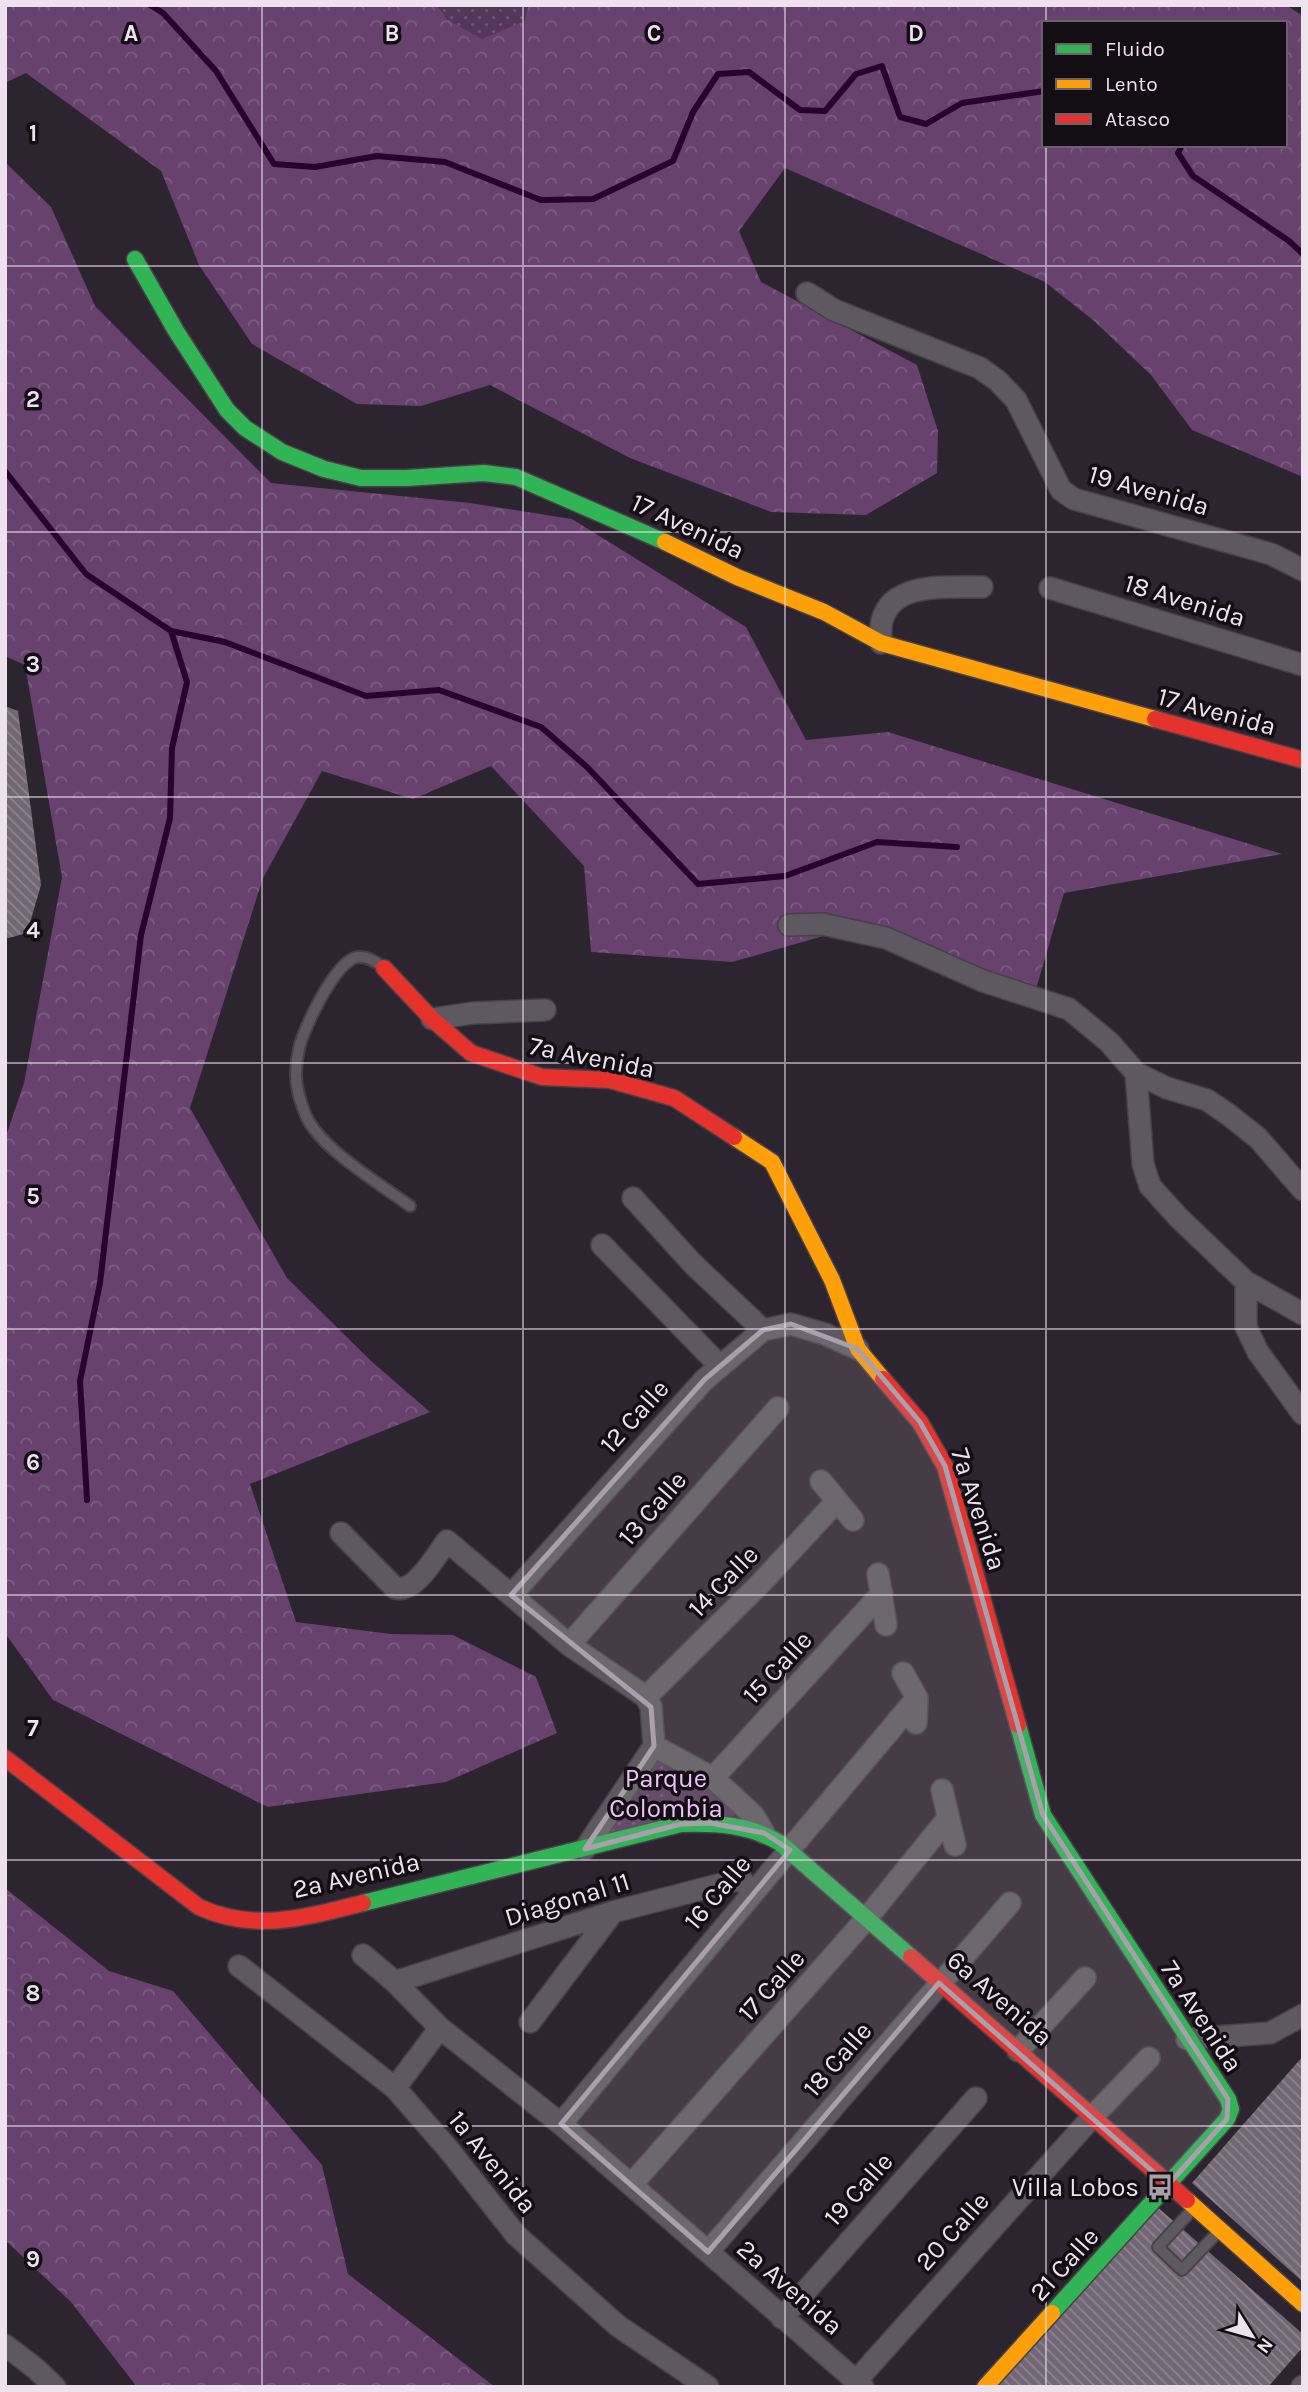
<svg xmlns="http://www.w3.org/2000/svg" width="1308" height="2392" viewBox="0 0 1308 2392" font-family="Karla,sans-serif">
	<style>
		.forest { fill: url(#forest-crowns); fill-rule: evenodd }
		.park { fill: url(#park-dots) }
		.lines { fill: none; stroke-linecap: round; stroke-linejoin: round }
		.stream { stroke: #26042b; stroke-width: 6 }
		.building { fill: url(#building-back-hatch) }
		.lane-casing { stroke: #474049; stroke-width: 14 }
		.street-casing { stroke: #474049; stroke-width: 24 }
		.fast-casing { stroke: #474049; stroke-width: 19 }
		.slow-casing { stroke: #474049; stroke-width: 19 }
		.jam-casing { stroke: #474049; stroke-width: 19 }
		.lane { stroke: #5e5960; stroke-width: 10 }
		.street { stroke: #5e5960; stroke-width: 21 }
		.fast { stroke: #30b455; stroke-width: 16 }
		.slow { stroke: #ff9f0a; stroke-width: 16 }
		.jam { stroke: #e5322d; stroke-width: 16 }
		.marked { fill: #a9a0ab; fill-opacity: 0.2; stroke: #a9a0ab; stroke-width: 5; stroke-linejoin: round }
		.grid { fill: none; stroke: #ede2ee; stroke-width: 2; stroke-opacity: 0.55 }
		.labels { text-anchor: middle; stroke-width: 7; stroke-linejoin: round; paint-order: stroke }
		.street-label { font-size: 26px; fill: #ede2ee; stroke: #130d14 }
		.park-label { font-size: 26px; fill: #f1c0fb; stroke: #130d14 }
		.poi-label { font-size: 26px; fill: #ede2ee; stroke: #130d14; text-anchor: end }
		.grid-label { font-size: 23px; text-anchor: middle; font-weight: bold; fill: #ede2ee; stroke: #130d14; stroke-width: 7; stroke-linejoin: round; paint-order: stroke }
	</style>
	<defs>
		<pattern id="forest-crowns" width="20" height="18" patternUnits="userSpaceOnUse" patternTransform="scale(1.75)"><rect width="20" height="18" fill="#66426d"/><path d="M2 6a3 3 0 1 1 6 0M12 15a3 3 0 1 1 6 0" fill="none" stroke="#7c5d82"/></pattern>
		<pattern id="park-dots" width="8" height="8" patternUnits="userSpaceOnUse" patternTransform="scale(1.75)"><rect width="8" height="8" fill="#55365b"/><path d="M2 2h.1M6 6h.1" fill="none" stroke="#6e5373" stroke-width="1.8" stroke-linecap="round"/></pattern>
		<pattern id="building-back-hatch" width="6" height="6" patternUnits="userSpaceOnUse" patternTransform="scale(1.75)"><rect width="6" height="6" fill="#736776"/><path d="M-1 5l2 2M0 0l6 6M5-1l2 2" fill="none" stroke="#8e8490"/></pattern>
	</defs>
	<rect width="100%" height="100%" fill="#2c242e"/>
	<path class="forest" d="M 5,5 L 437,5 L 448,20 L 524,21 L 528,5 L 1286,5 L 1303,16 L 1303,477 L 1192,430 L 1151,375 L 1093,320 L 1045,282 L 785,168 L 739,231 L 761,282 L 917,365 L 938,431 L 937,473 L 866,515 L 771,512 L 630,458 L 490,385 L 421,406 L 357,404 L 252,344 L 199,265 L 161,171 L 26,73 L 5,83 ZM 1044,23 L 1285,23 L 1285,145 L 1044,145 Z
		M 5,162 L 51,207 L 95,306 L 271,483 L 470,503 L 572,519 L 746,627 L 806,740 L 888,732 L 1282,854 L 1064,893 L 1036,989 L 848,929 L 732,962 L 591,952 L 584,866 L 491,766 L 413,799 L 322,771 L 263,878 L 190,1108 L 287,1278 L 371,1361 L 430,1412 L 250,1484 L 296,1622 L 391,1634 L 453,1635 L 536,1677 L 557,1733 L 446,1782 L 268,1807 L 53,1700 L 5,1633 L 5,1139 L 24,1083 L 62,877 L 25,665 L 5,656 Z
		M 5,1888 L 109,1971 L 173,1991 L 322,2165 L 348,2274 L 495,2387 L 137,2387 L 71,2302 L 5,2240 Z"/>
	<path class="park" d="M 437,5 L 528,5 L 525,21 L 482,39 L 448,20 Z
		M 654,1746 L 750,1812 L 590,1848 Z"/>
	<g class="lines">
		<path class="stream" d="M 150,5 L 163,13 L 216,71 L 274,164 L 315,167 L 377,156 L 445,162 L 541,200 L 593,199 L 673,161 L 693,112 L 718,74 L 749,72 L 800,110 L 825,111 L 856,74 L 882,66 L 900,117 L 926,124 L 962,103 L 1044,91
			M 1182,145 L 1178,153 L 1193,176 L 1289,241 L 1303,254
			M 5,471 L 86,574 L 171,631 L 225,642 L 366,696 L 439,690 L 541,727 L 587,767 L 698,884 L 785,876 L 877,842 L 957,847
			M 87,1500 L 80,1381 L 100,1283 L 141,935 L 170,818 L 172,748 L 187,682 L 171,631"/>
	</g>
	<path class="building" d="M 5,706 L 18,711 L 41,885 L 27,933 L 5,939 Z
		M 1303,2056 L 1303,2282 L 1192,2183 Z
		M 1155,2205 L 1303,2334 L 1303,2347 L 1268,2387 L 997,2387 Z"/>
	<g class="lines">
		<g class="lane-casing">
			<path id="lane" d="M 382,966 C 375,962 368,956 358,957 C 336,959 304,1028 299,1048 C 297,1057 296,1067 296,1075 C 296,1088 301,1104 306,1116 C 321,1149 380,1184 410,1206
				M 1192,2210 L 1158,2247 L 1182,2270 L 1218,2232"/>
		</g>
		<g class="street-casing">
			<path id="street" d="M 807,293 L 834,310 L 980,368 L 998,381 L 1016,400 L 1061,490 L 1074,499 L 1271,554 L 1303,570
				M 1050,588 L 1303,665
				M 881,643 C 881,636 880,628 882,621 C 892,580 950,588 982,587
				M 789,925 L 822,924 L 886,938 L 983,981 L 1069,1009 L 1109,1042 L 1136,1073 L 1167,1088 L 1207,1100 L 1229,1115 L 1258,1138 L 1303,1190
				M 432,1019 L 473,1013 L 545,1010
				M 1136,1073 L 1143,1164 L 1150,1186 L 1179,1218 L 1246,1282 L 1303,1314
				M 633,1198 L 693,1264 L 763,1330
				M 602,1245 L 720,1366
				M 1246,1282 L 1246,1327 L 1258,1352 L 1303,1414
				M 821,1481 L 853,1520
				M 341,1533 L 395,1588 C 415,1594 435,1557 447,1541 L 511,1595 L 705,1379 L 763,1330 L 791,1324 L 825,1334 L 858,1349
				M 878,1574 L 886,1625
				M 511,1595 L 569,1645 L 646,1697 L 651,1707 L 654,1746 L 585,1849
				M 569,1645 L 778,1408
				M 903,1673 L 917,1698 L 916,1723
				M 646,1697 L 761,1583 L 837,1501
				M 654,1746 L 713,1778 L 753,1815 L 764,1833
				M 713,1778 L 882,1593
				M 942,1790 L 955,1845
				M 363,1955 L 395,1982 L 440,2028 L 561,2124 L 863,2387
				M 239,1966 L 395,2088 L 449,2150 L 516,2235 L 618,2326 L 708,2387
				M 395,1982 L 613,1912 L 741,1879 L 752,1892
				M 530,2022 L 613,1912
				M 1187,2039 L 1270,2033 L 1303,2015
				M 1018,2051 L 1085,1978
				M 395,2088 L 440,2028
				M 561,2124 C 678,1981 798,1840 917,1698
				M 631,2185 L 867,1918 L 948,1818
				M 708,2252 L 1010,1903
				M 782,2318 L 976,2098
				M 5,2345 L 35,2368 L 55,2387
				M 856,2381 L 1093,2116 L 1149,2058
				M 1302,2387 L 1303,2386"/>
		</g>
		<g class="fast-casing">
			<path id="fast" d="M 135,259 L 176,331 L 227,410 L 245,428 L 282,452 L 324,469 L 361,478 L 406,478 L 484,473 L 516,477 L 665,542
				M 1018,1725 L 1043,1815 L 1228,2099 L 1231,2109 L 1227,2119 L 1052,2313
				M 363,1903 L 681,1824 C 716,1823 749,1824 780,1843 L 911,1957"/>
		</g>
		<g class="slow-casing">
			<path id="slow" d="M 665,542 L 737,577 L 824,612 L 881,643 L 1155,719
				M 734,1137 L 772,1162 L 832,1280 L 858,1349 L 883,1379
				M 1187,2200 L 1303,2304
				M 985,2387 L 1052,2313"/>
		</g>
		<g class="jam-casing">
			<path id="jam" d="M 1155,719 L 1303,760
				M 384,968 L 432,1019 L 471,1053 L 542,1077 L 610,1080 L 674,1098 L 734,1137
				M 883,1379 L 920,1422 L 945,1466 L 1018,1725
				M 5,1758 L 199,1907 C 255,1933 307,1917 363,1903
				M 911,1957 L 1187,2200"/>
		</g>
		<use href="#lane" class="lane"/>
		<use href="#street" class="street"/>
		<use href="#fast" class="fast"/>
		<use href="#slow" class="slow"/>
		<use href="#jam" class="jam"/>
	</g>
	<path class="marked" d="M 791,1324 L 858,1349 L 920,1422 L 945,1466 L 1043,1815 L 1228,2099 L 1227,2119 L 1168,2185 L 939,1983 L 708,2252 L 561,2124 L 790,1850 L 764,1833 L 710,1823 L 681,1824 L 585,1849 L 654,1746 L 651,1707 L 511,1595 L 705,1379 L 763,1330 Z"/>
	<path class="grid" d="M 262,5 L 262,2387M 523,5 L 523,2387M 785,5 L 785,2387M 1046,5 L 1046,23M 1046,145 L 1046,2387M 5,266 L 1303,266M 5,532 L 1303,532M 5,797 L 1303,797M 5,1063 L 1303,1063M 5,1329 L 1303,1329M 5,1595 L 1303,1595M 5,1860 L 1303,1860M 5,2126 L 1303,2126"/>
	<defs>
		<g id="bus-bare" transform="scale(2.1)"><path d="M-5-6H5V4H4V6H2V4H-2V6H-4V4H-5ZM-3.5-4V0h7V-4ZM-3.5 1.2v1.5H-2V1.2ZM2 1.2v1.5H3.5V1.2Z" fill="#a9a0ab" stroke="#130d14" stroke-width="2.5" paint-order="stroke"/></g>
	</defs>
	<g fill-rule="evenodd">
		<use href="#bus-bare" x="1160" y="2187"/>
	</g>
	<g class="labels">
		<g class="street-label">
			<text transform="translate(1149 490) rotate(16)" y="9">19 Avenida</text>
			<text transform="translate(688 526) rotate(25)" y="9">17 Avenida</text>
			<text transform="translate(1185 600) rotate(17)" y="9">18 Avenida</text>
			<text transform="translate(1217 711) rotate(15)" y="9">17 Avenida</text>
			<text transform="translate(592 1057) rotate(11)" y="9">7a Avenida</text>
			<text transform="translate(634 1416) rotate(-48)" y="9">12 Calle</text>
			<text transform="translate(652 1508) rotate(-49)" y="9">13 Calle</text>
			<text transform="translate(979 1509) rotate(72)" y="9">7a Avenida</text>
			<text transform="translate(723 1581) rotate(-46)" y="9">14 Calle</text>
			<text transform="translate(777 1667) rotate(-47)" y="9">15 Calle</text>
			<text transform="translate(356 1875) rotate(-13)" y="9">2a Avenida</text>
			<text transform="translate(717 1892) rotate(-50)" y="9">16 Calle</text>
			<text transform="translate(567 1899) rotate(-17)" y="9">Diagonal 11</text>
			<text transform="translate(771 1985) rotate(-48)" y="9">17 Calle</text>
			<text transform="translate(1000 1998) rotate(41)" y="9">6a Avenida</text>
			<text transform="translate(1202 2016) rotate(57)" y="9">7a Avenida</text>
			<text transform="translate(837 2059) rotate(-49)" y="9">18 Calle</text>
			<text transform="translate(493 2162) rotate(51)" y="9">1a Avenida</text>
			<text transform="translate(858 2189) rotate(-48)" y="9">19 Calle</text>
			<text transform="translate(952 2231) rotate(-48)" y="9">20 Calle</text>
			<text transform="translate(1064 2264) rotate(-48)" y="9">21 Calle</text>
			<text transform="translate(790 2287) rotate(41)" y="9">2a Avenida</text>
		</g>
		<g class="park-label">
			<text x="666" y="1787">Parque<tspan x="666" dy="30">Colombia</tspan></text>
		</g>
		<g class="poi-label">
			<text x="1139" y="2196">Villa Lobos</text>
		</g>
	</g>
	<g class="grid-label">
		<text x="131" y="41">A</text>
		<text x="392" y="41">B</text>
		<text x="654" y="41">C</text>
		<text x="916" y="41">D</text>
		<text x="33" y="141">1</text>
		<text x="33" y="407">2</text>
		<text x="33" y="672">3</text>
		<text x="33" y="938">4</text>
		<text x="33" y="1204">5</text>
		<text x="33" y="1470">6</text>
		<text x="33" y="1736">7</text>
		<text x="33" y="2001">8</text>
		<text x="33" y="2267">9</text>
	</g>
	<rect width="1308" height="2392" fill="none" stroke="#ede2ee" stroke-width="14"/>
	<rect x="1042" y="21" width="245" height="126" fill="#130d14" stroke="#6a626b" stroke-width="2"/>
	<rect x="1056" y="44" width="35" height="10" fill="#30b455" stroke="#6a626b" stroke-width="2"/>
	<text x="1105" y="56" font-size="21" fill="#ede2ee">Fluido</text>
	<rect x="1056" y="79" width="35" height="10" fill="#ff9f0a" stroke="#6a626b" stroke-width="2"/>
	<text x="1105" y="91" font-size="21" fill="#ede2ee">Lento</text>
	<rect x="1056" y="114" width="35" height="10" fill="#e5322d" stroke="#6a626b" stroke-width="2"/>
	<text x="1105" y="126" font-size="21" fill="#ede2ee">Atasco</text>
	<g transform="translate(1252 2336) rotate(127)" stroke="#130d14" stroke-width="5" paint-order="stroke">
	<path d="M0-5L12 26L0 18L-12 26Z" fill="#ede2ee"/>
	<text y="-10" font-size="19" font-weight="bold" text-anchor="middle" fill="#ede2ee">N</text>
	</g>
</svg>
